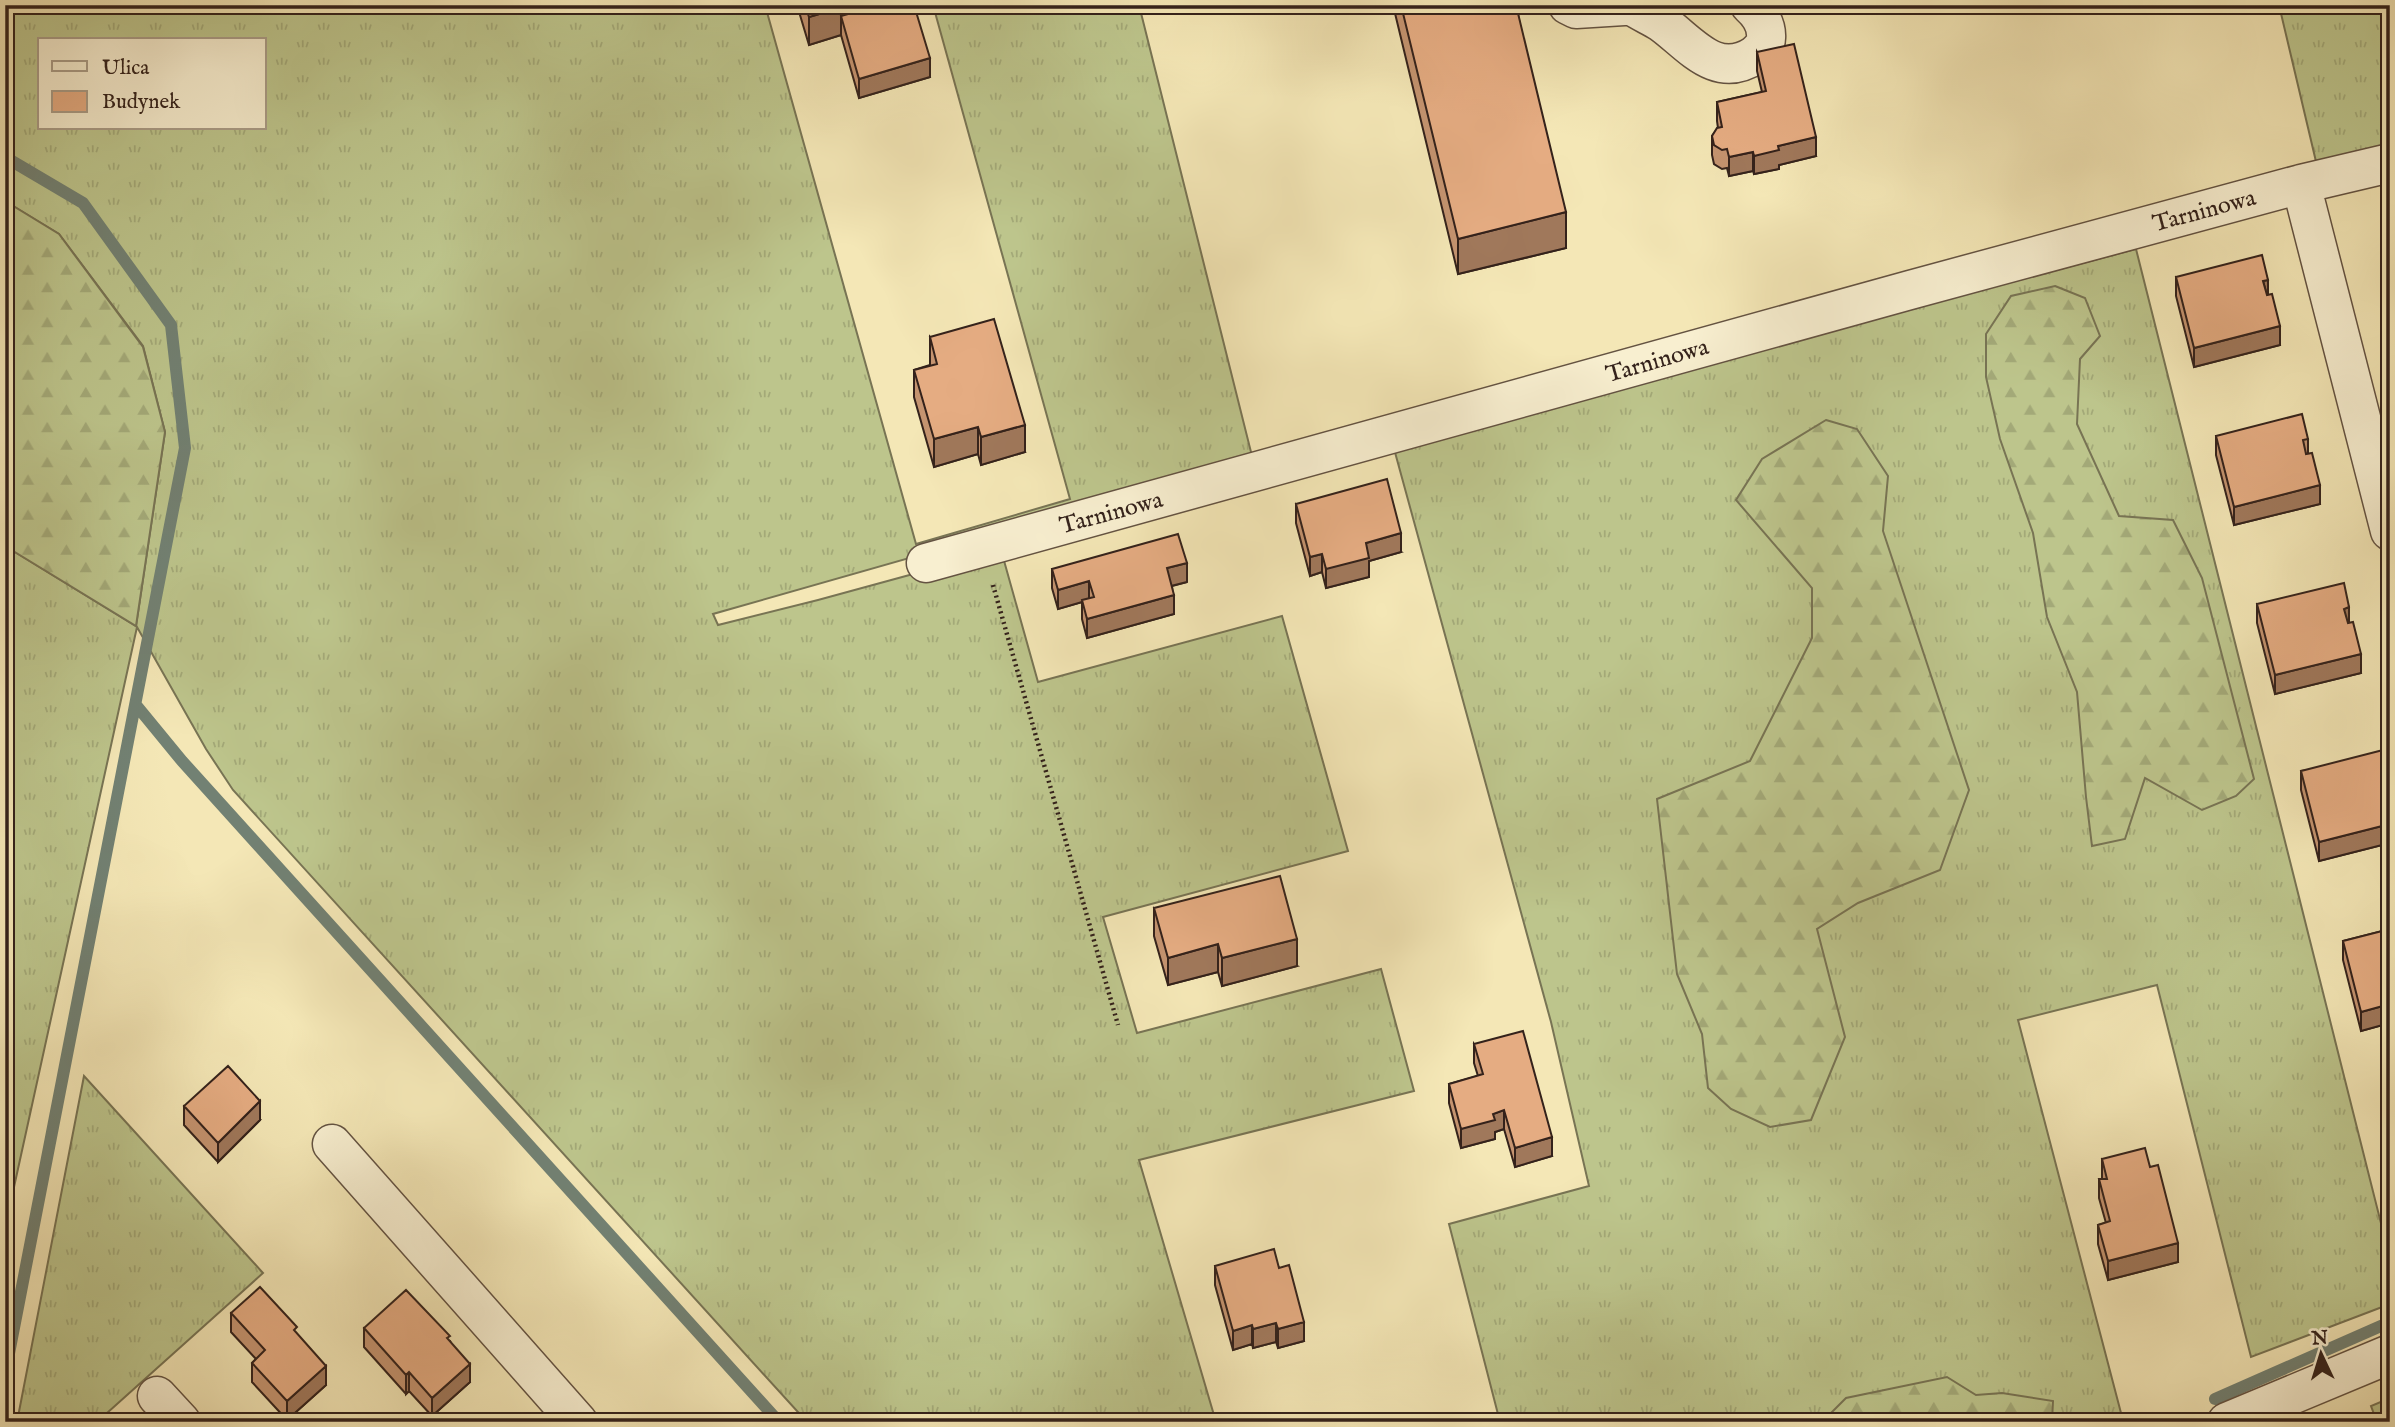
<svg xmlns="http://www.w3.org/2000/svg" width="2395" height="1427" viewBox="0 0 2395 1427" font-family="'IM FELL English',serif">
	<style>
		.grass { fill: url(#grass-tufts); stroke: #787454; stroke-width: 2; fill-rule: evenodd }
		.forest { fill: url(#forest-firs); stroke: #787454; stroke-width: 2 }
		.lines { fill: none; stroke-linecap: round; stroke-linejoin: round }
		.stream { stroke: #728173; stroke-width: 12 }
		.minor-casing { stroke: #645342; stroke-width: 41 }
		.path { stroke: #34221b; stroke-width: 4.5; stroke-dasharray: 2 3.5; stroke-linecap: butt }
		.minor { stroke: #f8efd0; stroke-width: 38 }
		.wall { fill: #c59470; stroke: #34221b; stroke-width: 2 }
		.shaded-wall { fill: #a0785b; stroke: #34221b; stroke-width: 2 }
		.building { fill: #e5ac82; stroke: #34221b; stroke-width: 2 }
		.labels { text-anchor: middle; stroke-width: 5; stroke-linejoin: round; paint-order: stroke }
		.street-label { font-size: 24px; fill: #34221b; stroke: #f8efd0 }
	</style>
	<defs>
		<pattern id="grass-tufts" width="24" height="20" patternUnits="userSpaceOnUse" patternTransform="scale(1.75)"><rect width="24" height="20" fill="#bdc58c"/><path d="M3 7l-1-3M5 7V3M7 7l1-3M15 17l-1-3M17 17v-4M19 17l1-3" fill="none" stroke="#a3a978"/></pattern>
		<pattern id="forest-firs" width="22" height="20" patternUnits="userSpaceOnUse" patternTransform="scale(1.75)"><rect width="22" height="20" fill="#bdc58c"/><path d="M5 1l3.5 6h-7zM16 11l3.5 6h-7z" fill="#a3a978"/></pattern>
	</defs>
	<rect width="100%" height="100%" fill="#f4e7b6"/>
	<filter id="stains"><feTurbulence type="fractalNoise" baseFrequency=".00286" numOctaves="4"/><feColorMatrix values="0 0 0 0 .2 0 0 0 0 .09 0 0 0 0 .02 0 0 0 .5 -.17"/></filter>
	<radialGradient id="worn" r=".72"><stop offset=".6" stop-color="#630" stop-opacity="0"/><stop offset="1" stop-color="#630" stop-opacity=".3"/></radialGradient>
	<path class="grass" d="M 5,5 L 765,5 L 916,544 L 1070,499 L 933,5 L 1139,5 L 1253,460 L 713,614 L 718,625 L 818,600 L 1001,550 L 1038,682 L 1282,616 L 1348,851 L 1103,917 L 1137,1033 L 1381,969 L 1414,1091 L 1139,1160 L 1216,1422 L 807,1422 L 233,790 L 206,749 L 137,627 L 5,1228 L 5,546 L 136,626 L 165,432 L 143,346 L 59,234 L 5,201 ZM 40,40 L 264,40 L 264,128 L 40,128 Z
		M 2279,5 L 2390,5 L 2390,152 L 2318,170 Z
		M 2136,249 L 2390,1259 L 2390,1304 L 2251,1357 L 2157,985 L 2018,1020 L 2121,1413 L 2103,1422 L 1500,1422 L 1449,1224 L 1589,1186 L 1551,1022 L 1393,445 Z
		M 84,1076 L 263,1273 L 97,1422 L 17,1422 Z
		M 2390,1398 L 2390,1422 L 2377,1422 L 2371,1406 Z"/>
	<path class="forest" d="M 5,201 L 59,234 L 143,347 L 165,432 L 136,626 L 5,546 Z
		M 2055,286 L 2085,298 L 2100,336 L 2080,359 L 2077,424 L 2119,516 L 2173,520 L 2202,578 L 2254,779 L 2236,796 L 2202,810 L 2145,778 L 2125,839 L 2092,846 L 2086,797 L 2077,692 L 2047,617 L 2033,533 L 2000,439 L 1986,377 L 1986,334 L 2011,296 Z
		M 1826,420 L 1857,429 L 1888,476 L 1883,531 L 1969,790 L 1940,870 L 1858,903 L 1817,929 L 1845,1037 L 1811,1120 L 1770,1127 L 1731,1109 L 1708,1088 L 1702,1034 L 1677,974 L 1657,799 L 1750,761 L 1812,638 L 1812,588 L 1736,500 L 1762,459 Z
		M 1947,1377 L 1976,1395 L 2002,1393 L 2053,1401 L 2052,1422 L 1822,1422 L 1846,1398 Z"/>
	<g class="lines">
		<path class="stream" d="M 5,157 L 83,203 L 171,325 L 185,448 L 5,1374
			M 136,705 L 182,761 L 779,1422
			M 2215,1399 L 2390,1322
			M 2161,1422 L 2167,1419"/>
		<g class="minor-casing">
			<path id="minor" d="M 1568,5 L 1576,9 L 1640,5
				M 1634,7 C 1643,13 1653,17 1662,23 C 1690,43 1716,81 1755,55 C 1760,51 1766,45 1766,38 C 1767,25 1759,13 1750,5
				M 2301,184 L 2390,531
				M 926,563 L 1910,290 L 2301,184 L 2390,163
				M 332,1144 L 578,1422
				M 157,1396 L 181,1422
				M 2227,1422 L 2390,1354"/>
		</g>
		<path class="path" d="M 993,585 L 1118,1025"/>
		<use href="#minor" class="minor"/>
	</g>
	<path class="wall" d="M 797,5 L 914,5 L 930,77 L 859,98 L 841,35 L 809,45 Z
		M 1393,5 L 1516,5 L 1566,248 L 1458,274 Z
		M 1757,52 L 1816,156 L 1779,165 L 1779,169 L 1754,174 L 1753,171 L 1729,176 L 1727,168 L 1722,169 L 1714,164 L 1712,155 L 1712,136 L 1718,128 L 1717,121 L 1717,102 L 1762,92 L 1757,71 Z
		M 2390,221 L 2390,290 L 2386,276 L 2386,257 L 2388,256 L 2384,241 L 2384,222 Z
		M 2176,277 L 2268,295 L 2280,345 L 2194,367 L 2176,296 Z
		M 930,337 L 1025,452 L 981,465 L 978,454 L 934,467 L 914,397 L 914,370 L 930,365 Z
		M 2216,436 L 2308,439 L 2308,454 L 2320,504 L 2234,525 L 2216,455 Z
		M 1296,504 L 1401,552 L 1369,561 L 1369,577 L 1326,588 L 1322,572 L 1310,576 L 1296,523 Z
		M 1052,569 L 1187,582 L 1172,586 L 1174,614 L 1087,638 L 1082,619 L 1082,602 L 1058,609 L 1052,588 Z
		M 2257,604 L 2349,623 L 2361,673 L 2275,694 L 2257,623 Z
		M 2390,761 L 2390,843 L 2319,861 L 2301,790 L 2301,771 Z
		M 1154,908 L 1297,966 L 1222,986 L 1218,972 L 1168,985 L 1154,936 Z
		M 2390,929 L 2390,1023 L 2361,1031 L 2343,960 L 2343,941 Z
		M 1474,1044 L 1552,1156 L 1515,1167 L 1504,1129 L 1495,1132 L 1495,1139 L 1461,1148 L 1449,1103 L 1449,1084 L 1478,1076 L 1474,1063 Z
		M 184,1106 L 260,1120 L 218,1162 L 184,1125 Z
		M 2390,1107 L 2390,1143 L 2386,1127 L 2386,1108 Z
		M 2102,1159 L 2150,1167 L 2178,1262 L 2108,1280 L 2098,1244 L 2098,1225 L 2106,1223 L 2099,1198 L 2099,1179 L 2102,1179 Z
		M 1215,1266 L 1279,1268 L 1304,1341 L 1278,1348 L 1276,1342 L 1253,1348 L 1252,1344 L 1233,1350 L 1215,1285 Z
		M 231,1313 L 297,1334 L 326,1385 L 287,1420 L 252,1382 L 252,1363 L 256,1359 L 231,1332 Z
		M 364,1328 L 450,1341 L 470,1382 L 432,1416 L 409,1391 L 406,1394 L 364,1347 Z"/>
	<path class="shaded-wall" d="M 850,5 L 912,5 L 841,16 L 841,35 L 809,45 L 809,17 Z
		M 930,58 L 930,77 L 859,98 L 859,79 Z
		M 1816,137 L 1816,156 L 1779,165 L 1779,169 L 1754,174 L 1754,156 L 1778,146 Z
		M 1753,152 L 1753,171 L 1729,176 L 1729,157 Z
		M 1566,212 L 1566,248 L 1458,274 L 1458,239 Z
		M 2268,280 L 2268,299 L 2263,281 Z
		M 2280,326 L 2280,345 L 2194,367 L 2194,348 Z
		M 1025,425 L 1025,452 L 981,465 L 981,437 Z
		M 978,427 L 978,454 L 934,467 L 934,439 Z
		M 2320,485 L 2320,504 L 2234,525 L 2234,507 Z
		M 1401,533 L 1401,552 L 1369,561 L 1369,577 L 1326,588 L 1326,569 L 1366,543 Z
		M 1322,554 L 1322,572 L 1310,576 L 1310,557 Z
		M 1187,563 L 1187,582 L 1167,587 L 1167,568 Z
		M 1089,581 L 1089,600 L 1058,609 L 1058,590 Z
		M 1174,595 L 1174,614 L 1087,638 L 1087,619 Z
		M 2349,607 L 2349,626 L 2344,628 L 2344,609 Z
		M 2361,654 L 2361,673 L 2275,694 L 2275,675 Z
		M 2390,824 L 2390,843 L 2319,861 L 2319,842 Z
		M 1297,939 L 1297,966 L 1222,986 L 1222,958 Z
		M 1218,944 L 1218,972 L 1168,985 L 1168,958 Z
		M 2390,1004 L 2390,1023 L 2361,1031 L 2361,1012 Z
		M 260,1101 L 260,1120 L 218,1162 L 218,1143 Z
		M 1504,1110 L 1504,1129 L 1495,1132 L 1495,1139 L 1461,1148 L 1461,1129 L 1493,1114 Z
		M 1552,1137 L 1552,1156 L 1515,1167 L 1515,1148 Z
		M 2178,1243 L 2178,1262 L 2108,1280 L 2108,1261 Z
		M 1304,1322 L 1304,1341 L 1278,1348 L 1278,1329 Z
		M 1276,1323 L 1276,1342 L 1253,1348 L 1253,1329 Z
		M 1252,1325 L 1252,1344 L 1233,1350 L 1233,1331 Z
		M 470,1364 L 470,1382 L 432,1416 L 432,1398 Z
		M 326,1366 L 326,1385 L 287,1420 L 287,1401 Z
		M 409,1372 L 409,1391 L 406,1394 L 406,1375 Z"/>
	<path class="building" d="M 805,5 L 850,5 L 809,17 Z
		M 880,5 L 914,5 L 930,58 L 859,79 L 841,16 Z
		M 1401,5 L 1516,5 L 1566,212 L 1458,239 Z
		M 1794,44 L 1816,137 L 1778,146 L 1779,150 L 1754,156 L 1753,152 L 1729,157 L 1727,149 L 1722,150 L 1714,145 L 1712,136 L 1717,128 L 1722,127 L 1717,102 L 1766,91 L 1757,52 Z
		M 2390,221 L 2390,245 L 2384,222 Z
		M 2262,255 L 2268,280 L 2263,281 L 2267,295 L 2272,294 L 2280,326 L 2194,348 L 2176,277 Z
		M 2390,256 L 2390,271 L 2386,257 Z
		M 994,319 L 1025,425 L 981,437 L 978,427 L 934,439 L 914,370 L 937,364 L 930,337 Z
		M 2302,414 L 2308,439 L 2303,440 L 2306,454 L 2312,453 L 2320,485 L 2234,507 L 2216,436 Z
		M 1387,479 L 1401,533 L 1366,543 L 1369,558 L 1326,569 L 1322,554 L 1310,557 L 1296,504 Z
		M 1178,534 L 1187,563 L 1167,568 L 1174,595 L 1087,619 L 1082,600 L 1094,597 L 1089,581 L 1058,590 L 1052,569 Z
		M 2344,583 L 2349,607 L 2344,609 L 2348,623 L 2353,622 L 2361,654 L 2275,675 L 2257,604 Z
		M 2387,749 L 2390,761 L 2390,775 L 2388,775 L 2390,782 L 2390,824 L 2319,842 L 2301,771 Z
		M 1280,876 L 1297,939 L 1222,958 L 1218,944 L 1168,958 L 1154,908 Z
		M 2390,929 L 2390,1004 L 2361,1012 L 2343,941 Z
		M 1523,1031 L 1552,1137 L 1515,1148 L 1504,1110 L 1493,1114 L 1495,1120 L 1461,1129 L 1449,1084 L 1483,1074 L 1474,1044 Z
		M 228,1066 L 260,1101 L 218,1143 L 184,1106 Z
		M 2390,1107 L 2390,1124 L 2386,1108 Z
		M 2145,1148 L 2150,1167 L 2158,1165 L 2178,1243 L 2108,1261 L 2098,1225 L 2110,1221 L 2099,1179 L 2107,1179 L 2102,1159 Z
		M 1274,1249 L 1279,1268 L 1289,1265 L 1304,1322 L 1278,1329 L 1276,1323 L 1253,1329 L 1252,1325 L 1233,1331 L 1215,1266 Z
		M 260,1287 L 297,1327 L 294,1330 L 326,1366 L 287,1401 L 252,1363 L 265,1350 L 231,1313 Z
		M 406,1290 L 450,1336 L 447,1338 L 470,1364 L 432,1398 L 409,1372 L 406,1375 L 364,1328 Z"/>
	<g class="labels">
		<g class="street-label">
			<text transform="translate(2204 210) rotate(-15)" y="8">Tarninowa</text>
			<text transform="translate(1657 360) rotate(-16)" y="8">Tarninowa</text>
			<text transform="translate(1111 512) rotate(-15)" y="8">Tarninowa</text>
		</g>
	</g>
	<rect width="2395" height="1427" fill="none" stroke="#f4e7b6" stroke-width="28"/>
	<rect x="7" y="7" width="2381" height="1413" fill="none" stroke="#34221b" stroke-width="3.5"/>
	<rect x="14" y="14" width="2367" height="1399" fill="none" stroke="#34221b" stroke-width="2"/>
	<rect x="38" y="38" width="228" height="91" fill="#f8efd0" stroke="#aa9d88" stroke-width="2"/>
	<rect x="52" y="61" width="35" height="10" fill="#f8efd0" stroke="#aa9d88" stroke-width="2"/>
	<text x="102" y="74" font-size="21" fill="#34221b">Ulica</text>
	<rect x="52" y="91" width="35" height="21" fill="#e5ac82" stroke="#aa9d88" stroke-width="2"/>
	<text x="102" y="108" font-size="21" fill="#34221b">Budynek</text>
	<g transform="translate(2321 1354) rotate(356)" stroke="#f8efd0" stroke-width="5" paint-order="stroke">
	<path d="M0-5L12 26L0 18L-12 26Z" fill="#34221b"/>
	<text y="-10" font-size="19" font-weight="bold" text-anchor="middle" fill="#34221b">N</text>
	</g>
	<rect width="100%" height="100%" filter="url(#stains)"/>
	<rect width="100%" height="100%" fill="url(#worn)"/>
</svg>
